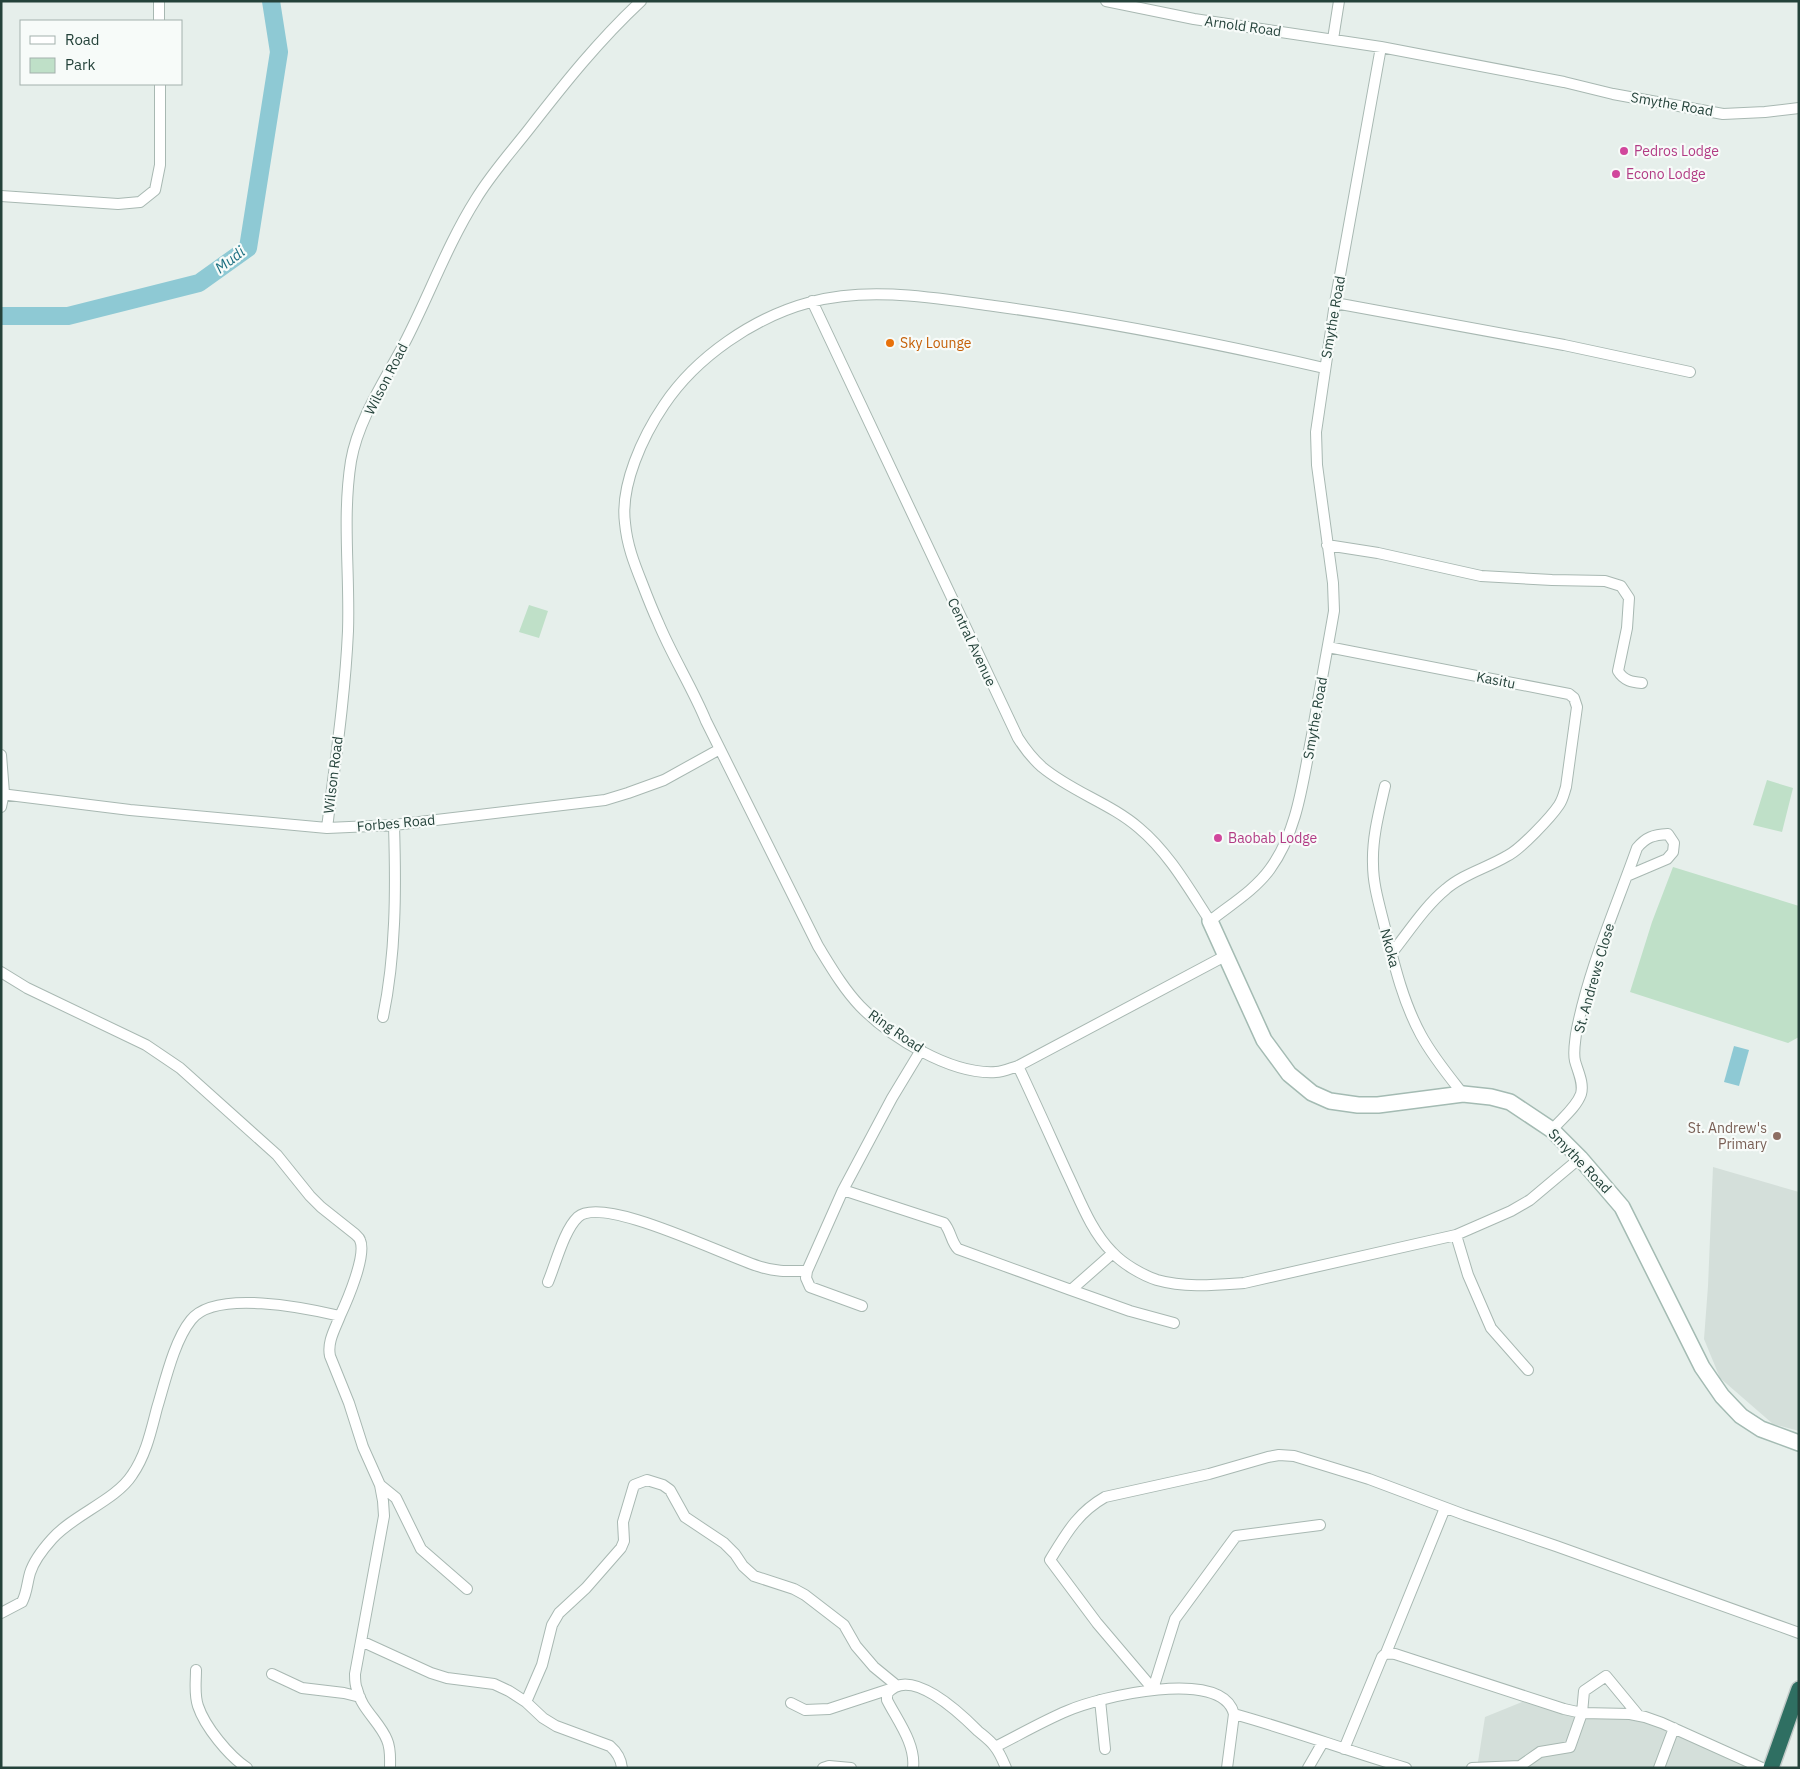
<svg xmlns="http://www.w3.org/2000/svg" width="1800" height="1769" viewBox="0 0 1800 1769" font-family="'IBM Plex Sans',sans-serif">
	<style>
		.built { fill: #d4dfda }
		.green { fill: #bfe0c8 }
		.water { fill: #8ec9d4 }
		.lines { fill: none; stroke-linecap: round; stroke-linejoin: round }
		.river { stroke: #8ec9d4; stroke-width: 18 }
		.street-casing { stroke: #a8b8b2; stroke-width: 12 }
		.secondary-casing { stroke: #a4bbb3; stroke-width: 18 }
		.highway-casing { stroke: #c2cac8; stroke-width: 18 }
		.street { stroke: #fff; stroke-width: 10 }
		.secondary { stroke: #fff; stroke-width: 15 }
		.highway { stroke: #2f6f62; stroke-width: 15 }
		.hotel-dot { fill: #d1479c; stroke: #f7fbf9; stroke-width: 2 }
		.food-dot { fill: #e8710a; stroke: #f7fbf9; stroke-width: 2 }
		.education-dot { fill: #8d6e63; stroke: #f7fbf9; stroke-width: 2 }
		.labels { text-anchor: middle; stroke-width: 4.5; stroke-linejoin: round; paint-order: stroke }
		.street-label { font-size: 14px; fill: #24423a; stroke: #f7fbf9 }
		.hotel-label { font-size: 14px; fill: #b23c85; stroke: #f7fbf9; text-anchor: start }
		.food-label { font-size: 14px; fill: #c56008; stroke: #f7fbf9; text-anchor: start }
		.education-label { font-size: 14px; fill: #785e54; stroke: #f7fbf9; text-anchor: end }
		.water-label { font-size: 15px; font-style: italic; fill: #1c6f80; stroke: #f7fbf9 }
	</style>
	<rect width="100%" height="100%" fill="#e6efeb"/>
	<path class="built" d="M 1713,1167 L 1799,1192 L 1799,1431 L 1773,1424 L 1720,1378 L 1704,1339 L 1708,1286 Z
		M 1522,1702 L 1655,1718 L 1758,1759 L 1754,1768 L 1477,1768 L 1485,1717 Z"/>
	<path class="green" d="M 529,605 L 548,611 L 539,638 L 519,632 Z
		M 1767,780 L 1793,788 L 1782,832 L 1753,825 Z
		M 1673,867 L 1799,906 L 1799,1037 L 1788,1043 L 1630,992 L 1652,922 Z"/>
	<path class="water" d="M 1734,1046 L 1749,1050 L 1739,1086 L 1724,1082 Z"/>
	<g class="lines">
		<path class="river" d="M 1,316 L 68,316 L 199,283 L 248,248 L 279,52 L 271,1"/>
		<g class="street-casing">
			<path id="street" d="M 159,1 L 159,21
				M 1106,1 L 1194,19 L 1381,47 L 1564,82 L 1613,94 L 1723,114 L 1765,112 L 1799,108
				M 1333,39 L 1339,1
				M 1,196 L 118,204 L 140,202 L 155,190 L 160,165 L 160,84
				M 812,301 L 1018,738 C 1025,749 1033,759 1042,767 C 1072,792 1110,803 1139,828 C 1169,853 1189,889 1210,921 C 1230,905 1255,890 1270,869 C 1298,831 1303,779 1312,735 C 1319,693 1327,652 1334,611 L 1333,583 L 1317,465 L 1316,432 L 1335,303 L 1381,47
				M 1335,303 L 1564,345 L 1690,372
				M 1327,545 L 1378,553 L 1481,576 L 1552,580 L 1605,581 L 1621,586 L 1629,598 L 1627,628 L 1618,671 C 1624,681 1632,682 1642,683
				M 1328,647 L 1569,694 L 1574,698 L 1577,707 L 1566,787 C 1564,793 1563,799 1559,805 C 1551,817 1520,850 1507,856 C 1487,868 1463,874 1446,889 C 1425,906 1408,933 1391,954
				M 1,755 L 4,793 L 1,807
				M 1385,786 C 1379,812 1372,838 1373,864 C 1373,886 1380,907 1385,928 C 1394,964 1403,1002 1421,1035 C 1433,1057 1448,1075 1463,1094
				M 1,794 L 130,810 L 327,828 L 394,825 L 605,800 L 628,793 L 664,780 L 720,749
				M 327,828 C 335,763 345,697 348,631 C 350,574 342,517 351,461 C 358,420 385,380 404,344 C 429,296 447,245 476,199 C 491,174 511,152 529,129 C 564,84 599,40 641,1
				M 1225,956 L 1018,1066 C 1011,1068 1003,1072 996,1072 C 951,1075 890,1037 860,1006 C 843,988 831,967 818,946 L 706,721 C 692,687 672,656 658,622 C 652,609 647,596 642,583 C 634,563 627,545 625,523 C 620,485 643,436 664,405 C 696,357 754,317 811,302 C 869,286 935,298 994,306 C 1105,321 1215,343 1324,368
				M 1,972 L 27,988 L 146,1045 L 180,1068 L 277,1155 L 310,1196 L 321,1207 L 355,1234 C 357,1236 359,1237 360,1240 C 367,1255 347,1301 340,1316 C 306,1308 215,1289 191,1320 C 174,1341 165,1382 157,1408 C 151,1431 146,1455 132,1475 C 116,1500 73,1515 52,1539 C 43,1549 34,1560 30,1573 C 27,1583 27,1593 22,1602 L 1,1613
				M 383,1017 C 396,954 396,890 394,825
				M 1018,1066 C 1035,1102 1051,1138 1067,1173 C 1080,1200 1091,1231 1112,1252 C 1123,1264 1142,1275 1157,1280 C 1185,1288 1215,1285 1244,1283 L 1456,1235 L 1511,1211 L 1530,1200 L 1580,1158
				M 1552,1130 C 1561,1119 1576,1108 1581,1094 C 1584,1083 1578,1072 1575,1061 C 1573,1052 1575,1043 1576,1034 C 1588,970 1615,910 1637,848 C 1646,837 1653,835 1668,834 L 1674,843 L 1673,852 L 1667,859 L 1627,876
				M 843,1190 L 944,1223 C 951,1231 951,1242 958,1249 L 1071,1290
				M 1456,1235 L 1468,1275 L 1491,1328 L 1528,1370
				M 1113,1253 L 1071,1290 L 1130,1311 L 1174,1323
				M 548,1282 C 556,1263 564,1230 578,1217 C 603,1194 729,1258 761,1267 C 776,1272 791,1271 807,1271
				M 862,1306 L 810,1287 L 806,1278 L 807,1271 L 843,1190 L 892,1098 L 921,1050
				M 340,1316 C 335,1329 327,1342 330,1356 L 349,1403 L 363,1447 L 380,1485 L 383,1501 L 384,1516 L 355,1674 C 355,1679 355,1685 357,1689 C 361,1709 380,1722 387,1740 C 391,1749 390,1758 390,1768
				M 380,1485 L 396,1498 L 421,1549 L 467,1589
				M 361,1641 L 431,1673 L 447,1678 L 494,1684 L 509,1691 L 526,1702 L 543,1718 L 556,1726 L 610,1746 C 617,1752 621,1758 622,1768
				M 1386,1653 L 1445,1508
				M 196,1670 C 196,1683 194,1694 198,1706 C 205,1727 229,1756 247,1768
				M 272,1674 L 302,1688 L 344,1693 L 360,1697
				M 1153,1689 L 1097,1623 L 1050,1560 C 1066,1534 1077,1513 1105,1497 L 1209,1474 L 1268,1457 L 1279,1455 L 1294,1456 L 1369,1479 L 1465,1515 L 1556,1546 L 1799,1633
				M 1153,1689 L 1175,1619 L 1236,1536 L 1320,1525
				M 1100,1700 L 1105,1749
				M 526,1702 L 542,1665 L 552,1625 L 559,1613 L 586,1588 L 621,1548 L 624,1541 L 623,1522 L 634,1485 L 647,1480 L 663,1485 L 670,1490 L 685,1517 L 724,1543 L 735,1554 L 743,1566 L 754,1576 L 794,1589 L 805,1595 L 844,1625 L 856,1646 L 874,1667 L 896,1685
				M 791,1703 L 805,1710 L 829,1709 L 890,1689
				M 995,1747 C 1019,1735 1043,1721 1067,1711 C 1099,1697 1222,1667 1234,1714
				M 1344,1749 L 1382,1657 L 1386,1653 L 1395,1654 L 1564,1709 L 1582,1713 L 1630,1714 L 1645,1717 L 1662,1723 L 1762,1768
				M 823,1768 L 829,1766 L 851,1768
				M 913,1768 C 916,1744 897,1720 887,1700 L 887,1694 C 909,1664 961,1714 978,1731 C 984,1736 991,1741 995,1747 C 1000,1753 1003,1761 1006,1768
				M 1227,1768 L 1234,1714 C 1292,1730 1348,1751 1406,1768
				M 1308,1768 L 1323,1742
				M 1472,1768 L 1520,1766 L 1540,1752 L 1570,1747 L 1582,1713 L 1584,1691 L 1606,1676 L 1639,1716
				M 1659,1768 L 1674,1728"/>
		</g>
		<g class="secondary-casing">
			<path id="secondary" d="M 1210,921 L 1264,1040 L 1289,1074 L 1312,1093 L 1330,1101 L 1358,1105 L 1378,1105 L 1463,1094 L 1491,1097 L 1510,1102 L 1552,1130 L 1580,1158 L 1622,1207 L 1702,1367 L 1722,1396 L 1741,1416 L 1761,1429 L 1799,1443"/>
		</g>
		<g class="highway-casing">
			<path id="highway" d="M 1771,1768 L 1799,1689"/>
		</g>
		<use href="#street" class="street"/>
		<use href="#secondary" class="secondary"/>
		<use href="#highway" class="highway"/>
	</g>
	<g class="hotel-dot">
		<circle cx="1624" cy="151" r="5"/>
		<circle cx="1616" cy="174" r="5"/>
		<circle cx="1218" cy="838" r="5"/>
	</g>
	<circle class="food-dot" cx="890" cy="343" r="5"/>
	<circle class="education-dot" cx="1777" cy="1136" r="5"/>
	<g class="labels">
		<g class="street-label">
			<text transform="translate(1243 26) rotate(8)" y="5">Arnold Road</text>
			<text transform="translate(1672 104) rotate(10)" y="5">Smythe Road</text>
			<text transform="translate(1333 317) rotate(-80)" y="5">Smythe Road</text>
			<text transform="translate(386 379) rotate(-63)" y="5">Wilson Road</text>
			<text transform="translate(972 642) rotate(65)" y="5">Central Avenue</text>
			<text transform="translate(1496 680) rotate(11)" y="5">Kasitu</text>
			<text transform="translate(1315 718) rotate(-80)" y="5">Smythe Road</text>
			<text transform="translate(333 775) rotate(-83)" y="5">Wilson Road</text>
			<text transform="translate(396 823) rotate(-5)" y="5">Forbes Road</text>
			<text transform="translate(1390 948) rotate(75)" y="5">Nkoka</text>
			<text transform="translate(1594 978) rotate(-74)" y="5">St. Andrews Close</text>
			<text transform="translate(896 1031) rotate(35)" y="5">Ring Road</text>
			<text transform="translate(1580 1161) rotate(46)" y="5">Smythe Road</text>
		</g>
		<g class="hotel-label">
			<text x="1634" y="156">Pedros Lodge</text>
			<text x="1626" y="179">Econo Lodge</text>
			<text x="1228" y="843">Baobab Lodge</text>
		</g>
		<g class="food-label">
			<text x="900" y="348">Sky Lounge</text>
		</g>
		<g class="education-label">
			<text x="1767" y="1133">St. Andrew's<tspan x="1767" dy="16">Primary</tspan></text>
		</g>
		<g class="water-label">
			<text transform="translate(230 260) rotate(-38)" y="5">Mudi</text>
		</g>
	</g>
	<rect width="1800" height="1769" fill="none" stroke="#24423a" stroke-width="5"/>
	<rect x="20" y="20" width="162" height="65" fill="#f7fbf9" stroke="#a3b1ad"/>
	<rect x="30" y="36" width="25" height="8" fill="#ffffff" stroke="#a3b1ad"/>
	<text x="65" y="45" font-size="15" fill="#24423a">Road</text>
	<rect x="30" y="58" width="25" height="15" fill="#bfe0c8" stroke="#a3b1ad"/>
	<text x="65" y="70" font-size="15" fill="#24423a">Park</text>
</svg>
